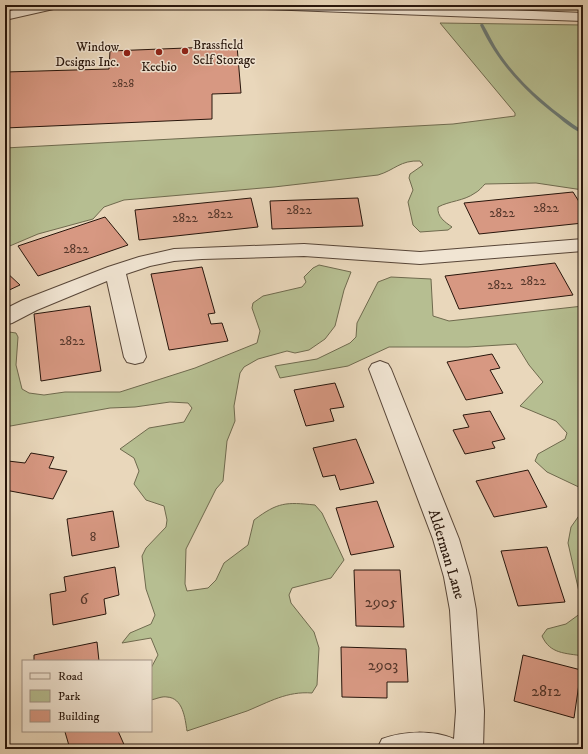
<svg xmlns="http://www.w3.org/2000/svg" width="588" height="754" viewBox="0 0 588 754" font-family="'IM FELL DW Pica',serif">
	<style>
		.green { fill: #b6be91; stroke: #6f6a4e }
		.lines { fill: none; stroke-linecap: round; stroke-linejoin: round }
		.stream { fill: #6b7771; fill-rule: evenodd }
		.building { fill: #d79882; stroke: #28160c }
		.minor-casing { stroke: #584638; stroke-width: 2 }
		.minor { fill: #f1e5d3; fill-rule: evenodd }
		.poi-dot { fill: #8f2418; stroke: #f1e5d3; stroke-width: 1.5 }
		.labels { text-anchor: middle; stroke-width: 3; stroke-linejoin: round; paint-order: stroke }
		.far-number-label { font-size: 11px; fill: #54362a }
		.far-poi-label { font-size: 13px; fill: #28160c; stroke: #f1e5d3; text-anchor: start }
		.number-label { font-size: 13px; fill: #54362a }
		.street-label { font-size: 15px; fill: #28160c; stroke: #f1e5d3 }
		.near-number-label { font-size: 16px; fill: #54362a }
	</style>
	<rect width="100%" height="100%" fill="#e9d7bb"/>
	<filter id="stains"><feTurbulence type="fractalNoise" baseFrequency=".005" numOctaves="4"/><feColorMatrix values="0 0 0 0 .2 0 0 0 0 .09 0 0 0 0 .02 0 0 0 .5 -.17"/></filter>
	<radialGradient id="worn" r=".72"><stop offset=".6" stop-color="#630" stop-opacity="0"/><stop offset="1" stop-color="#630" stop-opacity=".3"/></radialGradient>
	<path class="green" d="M 440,23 L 583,25 L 583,190 L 536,183 L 485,184 C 482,187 479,191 475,193 C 464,201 449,201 438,207 C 437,217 445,222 452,227 L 448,230 L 420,232 L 413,225 L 408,202 L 413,190 L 409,178 L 410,174 L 423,165 L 420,161 C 400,160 395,170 378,175 L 274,187 L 124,200 L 104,207 L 93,219 L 38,234 L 5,248 L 5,148 L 453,124 L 515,116 L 515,113 Z
		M 319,265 L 351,272 L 344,290 L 335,326 L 325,339 L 309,350 L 295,353 L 287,351 L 258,359 L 244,367 L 240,373 L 234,406 L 235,421 L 227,441 L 223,481 L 216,489 L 186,549 L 185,584 L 187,591 L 208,588 L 216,580 L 224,563 L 248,545 L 254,520 C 278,502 286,502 315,505 L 322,513 L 344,560 L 331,578 L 292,588 L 289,595 L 291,603 L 314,632 L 319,648 L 317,685 L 312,693 C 287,691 269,702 247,711 C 227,718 207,724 187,731 C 185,718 183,698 167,697 C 162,696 156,699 151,700 L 151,668 L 158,655 L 151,638 L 122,643 L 130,633 L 151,624 L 155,615 L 146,589 L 142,556 L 146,548 L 166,527 L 167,520 L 164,506 L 146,500 L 134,484 L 139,471 L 134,458 L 120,449 L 149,428 L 184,422 L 192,408 L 188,403 L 170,402 L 135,407 L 110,408 L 5,427 L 5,336 L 9,332 L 16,333 L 18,337 L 16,365 L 22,389 L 29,393 L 44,395 L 65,392 L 120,392 L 195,368 L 257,343 L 260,331 L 252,308 L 253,303 L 263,296 L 302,287 L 306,282 L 304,277 L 313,268 Z
		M 391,277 L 431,279 L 433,316 L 449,321 L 583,306 L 583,489 L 547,472 L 535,461 L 538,454 L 565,439 L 567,433 L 556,421 L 520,406 L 543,382 L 529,365 L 516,344 L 468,347 L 389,347 L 348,366 L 280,378 L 275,366 L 317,359 L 350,343 L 356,337 L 357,323 L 378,282 Z
		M 583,510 L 583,656 C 565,653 550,654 542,636 L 547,629 L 566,624 L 581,613 L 582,605 L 568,543 L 571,527 Z"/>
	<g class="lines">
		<path class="stream" d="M 481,24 L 483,24 C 489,34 493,44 500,54 C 521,85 552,110 583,131 L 583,134 C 574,130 565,123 558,117 C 525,92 497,62 480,25 Z"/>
	</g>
	<path class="building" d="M 237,46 L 241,93 L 212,94 L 212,119 L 5,128 L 5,72 L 109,69 L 110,51 Z
		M 573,192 L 583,208 L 583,223 L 479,234 L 464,203 Z
		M 251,198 L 258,227 L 139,240 L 135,210 Z
		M 358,198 L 363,226 L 272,229 L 270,201 Z
		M 105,217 L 128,245 L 38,276 L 18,246 Z
		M 555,263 L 573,295 L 459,309 L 445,276 Z
		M 202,267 L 215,313 L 208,314 L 211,324 L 222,323 L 228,341 L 169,350 L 151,274 Z
		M 5,271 L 20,285 L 5,292 Z
		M 90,306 L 101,371 L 41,381 L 34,314 Z
		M 492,354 L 500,368 L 490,370 L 503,393 L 466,400 L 447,362 Z
		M 335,383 L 344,407 L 330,409 L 334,421 L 306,426 L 294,390 Z
		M 490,411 L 505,439 L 492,442 L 495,448 L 465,454 L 453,430 L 469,427 L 463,415 Z
		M 356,439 L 374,483 L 340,490 L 335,475 L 323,477 L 313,448 Z
		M 31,453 L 54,457 L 49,468 L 67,471 L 53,499 L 5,490 L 5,466 L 8,461 L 25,463 Z
		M 528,470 L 547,507 L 494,517 L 476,481 Z
		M 377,501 L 394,547 L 351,555 L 336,508 Z
		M 113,511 L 119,547 L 72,556 L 67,519 Z
		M 547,547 L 565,602 L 518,606 L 501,551 Z
		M 115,567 L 119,595 L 104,599 L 106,614 L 53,625 L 50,594 L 66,591 L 64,577 Z
		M 354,570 L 400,570 L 404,627 L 356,626 Z
		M 97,642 L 99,661 L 34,661 L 34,655 Z
		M 341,647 L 406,649 L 408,682 L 387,682 L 387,698 L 342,697 Z
		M 523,655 L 581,670 L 574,718 L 514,701 Z
		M 68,731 L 118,731 L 126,749 L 70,749 L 65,732 Z"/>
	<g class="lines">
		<g class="minor-casing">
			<path id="minor" d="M 34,5 L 60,5 L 58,8 L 5,20 L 5,12 Z
				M 258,5 L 380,5 L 583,13 L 583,21 L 265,9 L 260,8 Z
				M 583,239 L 583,251 L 420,264 L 304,256 L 202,259 L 174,261 L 150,266 L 126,274 L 146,357 L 143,362 L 135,364 L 127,362 L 124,357 L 107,281 L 37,310 L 12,323 L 5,325 L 5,309 L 23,300 L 108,267 L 139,257 L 174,249 L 304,244 L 420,252 Z
				M 380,361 L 388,364 L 391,369 L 459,539 L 470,577 L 476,610 L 484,711 L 483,749 L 377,749 L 382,739 C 403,731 433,730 454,739 L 456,711 L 450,610 L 444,577 L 433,539 L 369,369 L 372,364 Z"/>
		</g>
		<use href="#minor" class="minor"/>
	</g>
	<g class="poi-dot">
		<circle cx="185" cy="51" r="4"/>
		<circle cx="159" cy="52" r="4"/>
		<circle cx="127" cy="53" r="4"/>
	</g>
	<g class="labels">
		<g class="far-number-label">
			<text x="123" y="87">2828</text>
		</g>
		<g class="far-poi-label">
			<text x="193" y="49">Brassfield<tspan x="193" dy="15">Self Storage</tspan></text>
			<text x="119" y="51" text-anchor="end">Window<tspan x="119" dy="15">Designs Inc.</tspan></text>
			<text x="159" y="71" text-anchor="middle">Keebio</text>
		</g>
		<g class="number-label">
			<text x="546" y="212">2822</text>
			<text x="299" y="214">2822</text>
			<text x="502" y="217">2822</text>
			<text x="220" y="218">2822</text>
			<text x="185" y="222">2822</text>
			<text x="76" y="253">2822</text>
			<text x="533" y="285">2822</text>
			<text x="500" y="289">2822</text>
			<text x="72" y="345">2822</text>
			<text x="93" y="541">8</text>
		</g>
		<g class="street-label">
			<text transform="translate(447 554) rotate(73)" y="5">Alderman Lane</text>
		</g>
		<g class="near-number-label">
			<text x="84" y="604">6</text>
			<text x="381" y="607">2905</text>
			<text x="383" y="670">2903</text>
			<text x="546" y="696">2812</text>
		</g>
	</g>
	<rect width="588" height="754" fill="none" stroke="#e9d7bb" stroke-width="20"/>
	<rect x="6" y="6" width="576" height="742" fill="none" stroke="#28160c" stroke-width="2"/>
	<rect x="10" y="10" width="568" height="734" fill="none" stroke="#28160c"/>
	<rect x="22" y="660" width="130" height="72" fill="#f1e5d3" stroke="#a19283"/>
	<rect x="30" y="673" width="20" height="6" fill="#f1e5d3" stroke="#a19283"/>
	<text x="58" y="680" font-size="12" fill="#28160c">Road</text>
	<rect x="30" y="690" width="20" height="12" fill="#b6be91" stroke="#a19283"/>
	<text x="58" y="700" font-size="12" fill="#28160c">Park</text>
	<rect x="30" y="710" width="20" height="12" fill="#d79882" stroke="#a19283"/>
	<text x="58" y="720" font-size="12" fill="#28160c">Building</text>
	<rect width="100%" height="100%" filter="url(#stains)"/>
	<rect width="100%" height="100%" fill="url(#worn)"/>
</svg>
